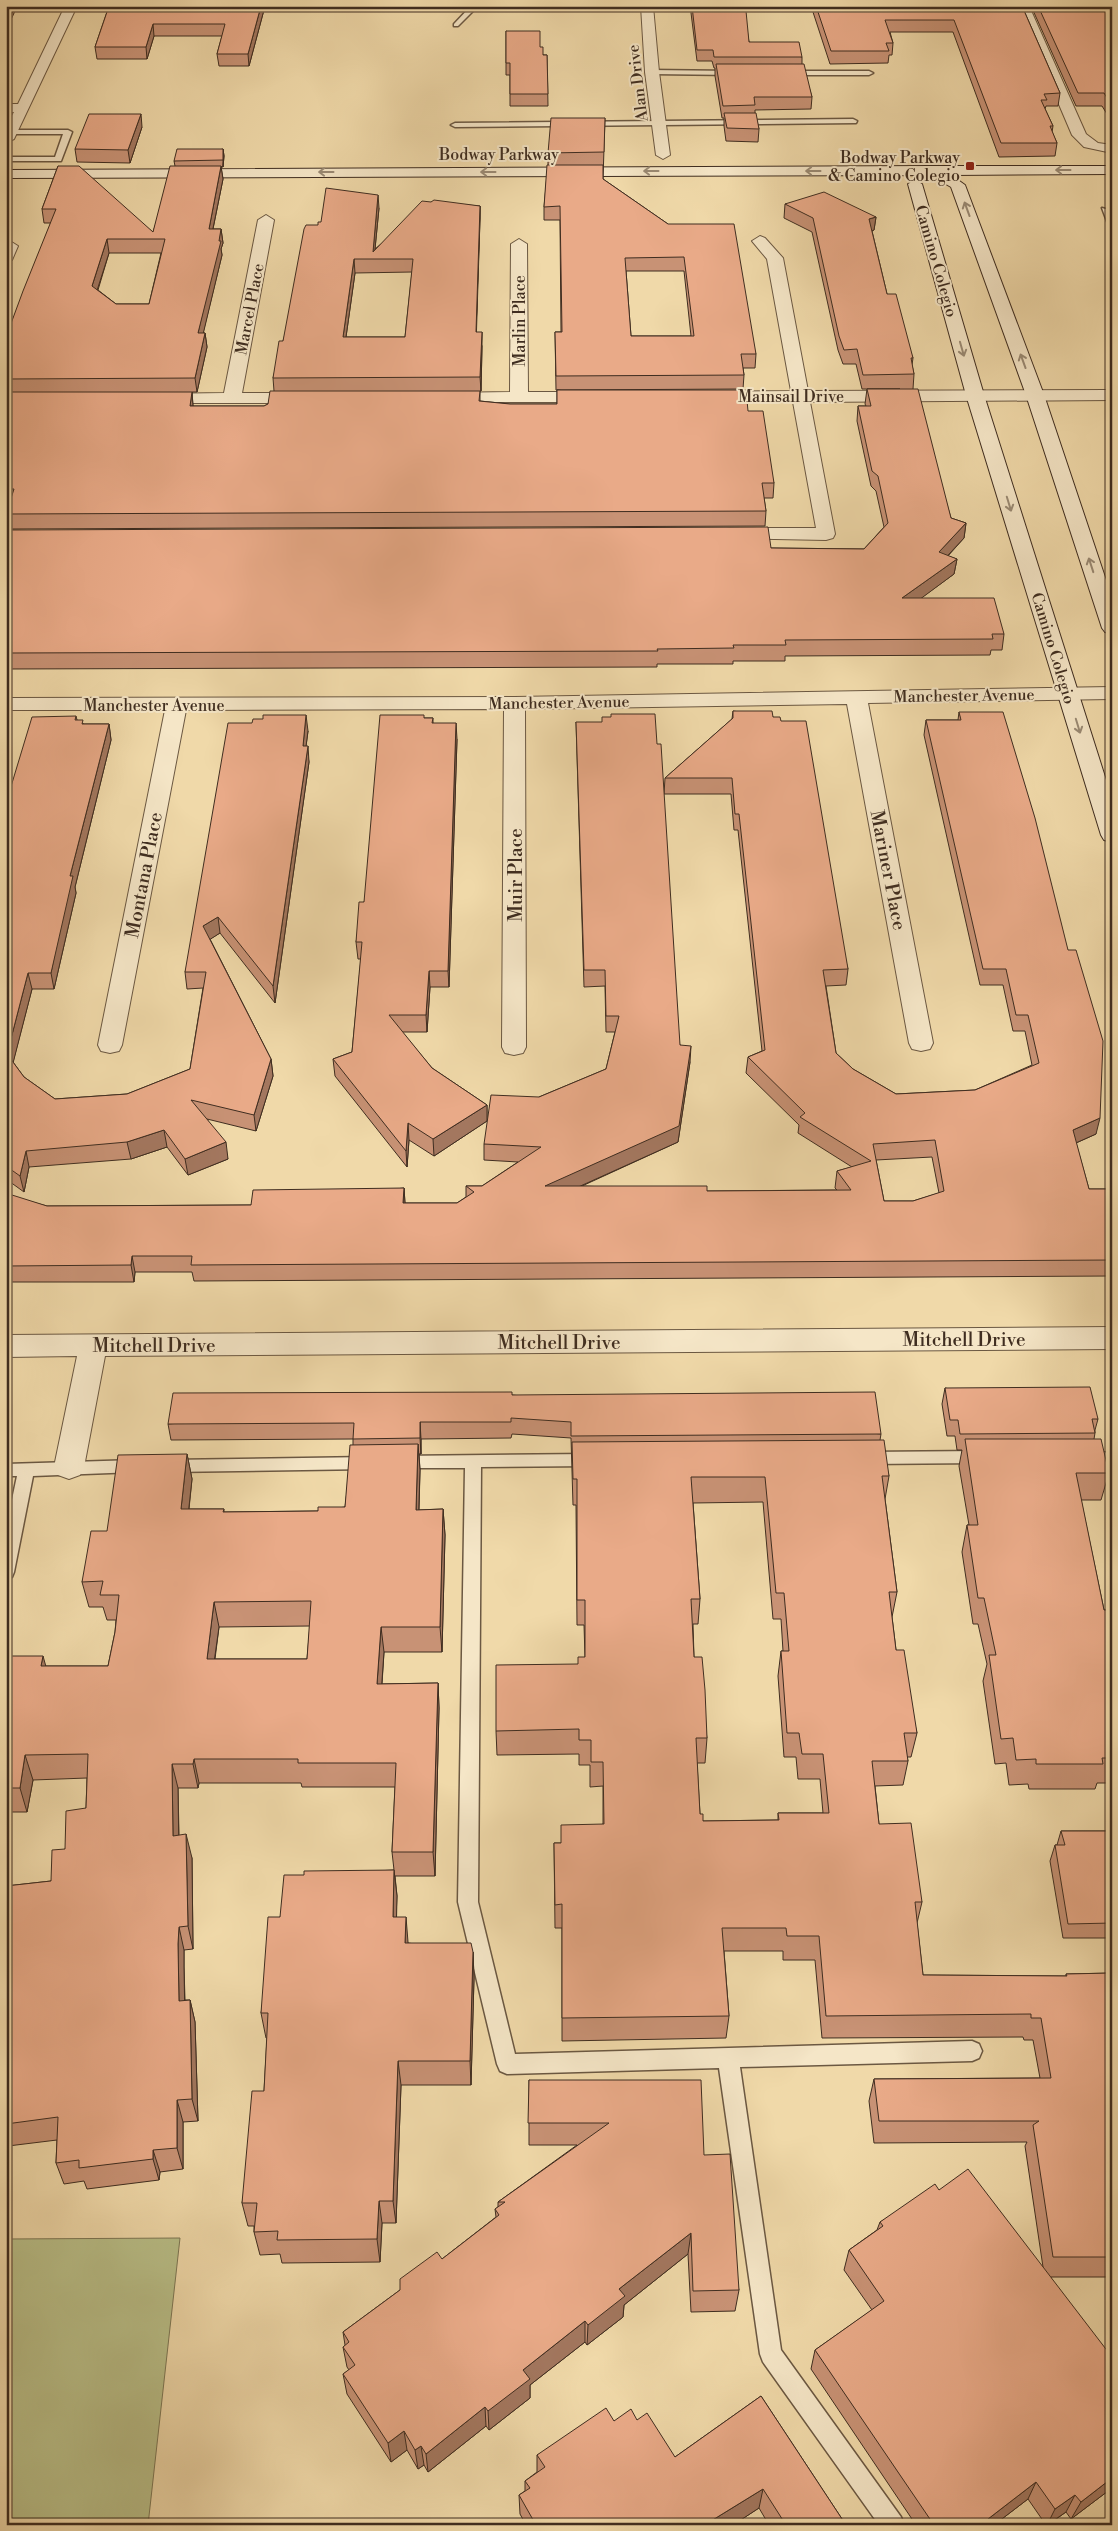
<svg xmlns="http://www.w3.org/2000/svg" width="1118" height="2531" viewBox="0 0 1118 2531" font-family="'Libre Bodoni',serif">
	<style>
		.green { fill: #b9bf88; stroke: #7c7654 }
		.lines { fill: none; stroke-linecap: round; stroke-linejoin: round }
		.lane-casing { stroke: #6b5842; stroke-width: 3 }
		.street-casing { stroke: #6b5842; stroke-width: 2 }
		.secondary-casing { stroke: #3f2d20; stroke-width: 2 }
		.lane { fill: #f5e6c7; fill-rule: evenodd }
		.street { fill: #f5e6c7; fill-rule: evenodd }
		.secondary { fill: #f5e6c7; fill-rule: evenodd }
		.wall { fill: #c89275; stroke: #3f2d20; fill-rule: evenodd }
		.shaded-wall { fill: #a3775f; stroke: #3f2d20 }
		.building { fill: #e9aa88; stroke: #3f2d20; fill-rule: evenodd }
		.oneway { stroke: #9a8a74 }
		.poi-dot { fill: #8f2418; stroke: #f5e6c7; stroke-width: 2 }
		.labels { text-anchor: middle; stroke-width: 4; stroke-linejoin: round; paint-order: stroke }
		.far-street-label { font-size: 16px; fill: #3f2d20; stroke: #f5e6c7 }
		.far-poi-label { font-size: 16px; fill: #3f2d20; stroke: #f5e6c7; text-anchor: end }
		.street-label { font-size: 19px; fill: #3f2d20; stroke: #f5e6c7 }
	</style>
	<rect width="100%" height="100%" fill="#f0d9a9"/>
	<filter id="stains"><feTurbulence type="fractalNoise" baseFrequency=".004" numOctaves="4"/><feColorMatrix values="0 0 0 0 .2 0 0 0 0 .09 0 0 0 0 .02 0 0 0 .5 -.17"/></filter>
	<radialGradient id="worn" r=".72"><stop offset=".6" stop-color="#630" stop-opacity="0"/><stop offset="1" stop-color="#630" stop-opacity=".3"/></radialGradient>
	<path class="green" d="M 180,2238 L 148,2525 L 6,2525 L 6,2239 Z"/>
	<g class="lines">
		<g class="lane-casing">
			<path id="lane" d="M 471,6 L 478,6 L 458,26 L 454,26 L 454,24 Z
				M 649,70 L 735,71 L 739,73 L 735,75 L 652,74 L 649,74 Z
				M 786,71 L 869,71 L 873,73 L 869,75 L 783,75 L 782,73 Z
				M 853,119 L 857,121 L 856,123 L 455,127 L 451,125 L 455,123 Z
				M 11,130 L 68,130 L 72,132 L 61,161 L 6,161 L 6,157 L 55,157 L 63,134 L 8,134 L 7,132 Z
				M 1102,208 L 1109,210 L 1112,226 L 1108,224 Z
				M 981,1451 L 987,1453 L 989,1457 L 987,1461 L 981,1463 L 867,1464 L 861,1462 L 859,1458 L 861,1454 L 867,1452 Z
				M 1084,1451 L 1112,1453 L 1112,1466 L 1104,1463 L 1078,1461 L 1076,1457 L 1078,1453 Z
				M 591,1454 L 597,1456 L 599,1460 L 597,1464 L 591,1466 L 481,1467 L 478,1902 L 515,2054 L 972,2041 L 979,2044 L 982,2051 L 979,2058 L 972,2061 L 740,2067 L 781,2350 L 901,2517 L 904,2525 L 879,2525 L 763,2362 L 760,2354 L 719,2068 L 507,2074 L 500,2071 L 497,2064 L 458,1902 L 465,1468 L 399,1468 L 393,1466 L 391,1462 L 393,1458 L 399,1456 Z
				M 369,1457 L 375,1459 L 377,1463 L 375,1467 L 369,1469 L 169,1472 L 163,1470 L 161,1466 L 163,1462 L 169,1460 Z
				M 136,1460 L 142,1462 L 144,1466 L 142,1470 L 136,1472 L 33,1476 L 14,1572 L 12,1577 L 6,1579 L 6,1528 L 17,1476 L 6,1476 L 6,1464 Z"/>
		</g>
		<g class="street-casing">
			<path id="street" d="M 65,6 L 77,6 L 14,139 L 6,143 L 6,127 L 14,112 L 6,112 L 6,104 L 18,104 Z
				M 641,6 L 653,6 L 659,72 L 670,155 L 663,159 L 656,155 L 645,72 Z
				M 1017,6 L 1029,6 L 1086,134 L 1098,143 L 1112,145 L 1112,153 L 1084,147 L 1072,135 Z
				M 266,215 L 274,220 L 242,393 L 307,393 L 313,394 L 316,398 L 313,402 L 307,403 L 149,403 L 146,399 L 149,395 L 155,394 L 224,393 L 258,220 Z
				M 760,236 L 765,238 L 783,258 L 808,391 L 1112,390 L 1112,400 L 810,402 L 835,534 L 833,538 L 826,540 L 723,538 L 721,534 L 723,530 L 730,528 L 816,528 L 793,402 L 710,402 L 704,401 L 701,397 L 704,393 L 710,392 L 791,391 L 767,259 L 752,241 Z
				M 519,239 L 527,244 L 528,392 L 595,392 L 601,393 L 604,397 L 601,401 L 595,402 L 437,402 L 434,398 L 437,394 L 443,393 L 510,392 L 511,244 Z
				M 10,241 L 18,246 L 12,260 L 6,262 L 6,242 Z
				M 1112,687 L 1112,699 L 868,703 L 933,1043 L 930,1049 L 921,1051 L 912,1049 L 909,1043 L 847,704 L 525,709 L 526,1047 L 523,1053 L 514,1055 L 505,1053 L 502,1047 L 504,709 L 186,710 L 122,1045 L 119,1051 L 110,1053 L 101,1051 L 98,1045 L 165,710 L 6,710 L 6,698 L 515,697 Z
				M 1112,1327 L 1112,1349 L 105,1356 L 84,1467 L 80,1475 L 69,1479 L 58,1475 L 54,1467 L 77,1356 L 6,1357 L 6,1335 Z"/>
		</g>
		<g class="secondary-casing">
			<path id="secondary" d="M 932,166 L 1112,166 L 1112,174 L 951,175 L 965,185 L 1044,395 L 1112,598 L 1112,634 L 1105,632 L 1102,628 L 1026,395 L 951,187 L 930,175 L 6,178 L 6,170 Z
				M 915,180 L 922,184 L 984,395 L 1112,799 L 1112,842 L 1104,840 L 1101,835 L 966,395 L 908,184 Z"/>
		</g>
		<use href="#lane" class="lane"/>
		<use href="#street" class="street"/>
		<use href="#secondary" class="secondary"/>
	</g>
	<path class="wall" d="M 109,6 L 265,6 L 249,66 L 219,66 L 217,54 L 222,36 L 154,36 L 147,59 L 97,59 L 95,47 Z
		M 691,6 L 743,6 L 749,42 L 802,57 L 802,64 L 812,97 L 811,109 L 755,110 L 755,113 L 759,129 L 758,142 L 726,141 L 724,126 L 724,118 L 722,118 L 715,76 L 715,68 L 714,68 L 712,61 L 697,61 L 691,13 Z
		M 811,6 L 1022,6 L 1060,93 L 1058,106 L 1046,106 L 1045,109 L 1053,126 L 1052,132 L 1057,143 L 1055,156 L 999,157 L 953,32 L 890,32 L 893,43 L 892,55 L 889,55 L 888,63 L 830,64 Z
		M 1031,6 L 1112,6 L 1112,122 L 1102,106 L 1076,106 Z
		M 506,31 L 540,47 L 543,55 L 547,55 L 548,106 L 510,106 L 510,75 L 506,75 Z
		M 605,118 L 603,179 L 668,224 L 756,354 L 755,368 L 743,368 L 744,375 L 743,389 L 556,390 L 555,332 L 561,332 L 560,220 L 544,220 L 544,207 L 548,165 L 548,153 ZM 626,271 L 684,271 L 691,336 L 631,336 Z
		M 142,127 L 130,163 L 77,162 L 75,149 Z
		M 223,149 L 224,156 L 223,167 L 221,167 L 223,179 L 213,229 L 221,229 L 223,243 L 221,249 L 222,255 L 203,333 L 205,333 L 207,347 L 197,392 L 192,392 L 193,406 L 264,406 L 268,404 L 274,391 L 273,378 L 283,341 L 318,225 L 321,222 L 379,208 L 375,249 L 431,202 L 480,206 L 480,219 L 476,332 L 482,346 L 481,391 L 480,391 L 480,401 L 510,404 L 557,404 L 557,390 L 748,411 L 774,483 L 773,498 L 764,498 L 766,511 L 765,526 L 8,529 L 6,517 L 6,512 L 9,504 L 6,504 L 6,337 L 51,223 L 44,223 L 42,209 L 58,166 L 153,232 L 175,166 L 174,161 ZM 109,253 L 161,253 L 149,304 L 116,304 L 98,290 ZM 412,272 L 405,337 L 346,337 L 355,273 Z
		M 785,204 L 876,217 L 874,230 L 872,231 L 887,294 L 913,358 L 912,365 L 914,374 L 913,389 L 951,518 L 966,523 L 964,538 L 948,556 L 957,559 L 954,574 L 921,598 L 1004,634 L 1002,650 L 991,650 L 990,655 L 785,656 L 785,661 L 733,661 L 733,664 L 657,664 L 657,667 L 6,669 L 6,530 L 771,548 L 864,549 L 884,527 L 876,491 L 871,486 L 857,421 L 858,406 L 866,406 L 865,404 L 867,389 L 900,389 L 862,389 L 856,364 L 843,364 L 838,350 L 812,232 L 784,218 Z
		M 733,711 L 773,717 L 781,721 L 848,969 L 846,985 L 826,986 L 836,1053 L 853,1069 L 896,1094 L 975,1090 L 1032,1065 L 1025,1031 L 1013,1031 L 1003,985 L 980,985 L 924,735 L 926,720 L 958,720 L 959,712 L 1096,1134 L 1076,1143 L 1089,1189 L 1112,1189 L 1112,1276 L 194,1281 L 192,1272 L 135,1272 L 134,1282 L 6,1282 L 6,1195 L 47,1206 L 251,1205 L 404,1188 L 405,1203 L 457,1203 L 466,1197 L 466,1186 L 482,1186 L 518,1162 L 484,1160 L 484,1144 L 539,1097 L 606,1069 L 615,1032 L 606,1032 L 605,986 L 584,987 L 576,722 L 680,1045 L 690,1062 L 678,1142 L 582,1186 L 707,1191 L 837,1190 L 835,1188 L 837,1171 L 852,1167 L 798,1133 L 799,1125 L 746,1073 L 748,1057 L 762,1051 L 738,830 L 734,830 L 731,794 L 664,794 L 665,778 L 732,719 ZM 932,1157 L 939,1193 L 913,1201 L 884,1201 L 876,1160 Z
		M 76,716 L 77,720 L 84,724 L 109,724 L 111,740 L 75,887 L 76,893 L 54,989 L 32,989 L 13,1062 L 24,1077 L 55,1099 L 127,1094 L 190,1069 L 203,988 L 187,989 L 185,972 L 308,731 L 306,746 L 309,762 L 275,1003 L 220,933 L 210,939 L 271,1059 L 273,1076 L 256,1131 L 207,1119 L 228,1159 L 188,1175 L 167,1147 L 131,1159 L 29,1167 L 24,1192 L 6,1179 L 6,803 Z
		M 424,718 L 433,718 L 433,723 L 457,739 L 449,987 L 430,987 L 427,1032 L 402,1032 L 432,1068 L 487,1105 L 487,1121 L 434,1156 L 409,1140 L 407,1167 L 335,1076 L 333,1059 L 352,1052 L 361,959 L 358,959 L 356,942 L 364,902 Z
		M 945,1388 L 1098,1419 L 1095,1430 L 1095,1433 L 1094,1439 L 1109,1473 L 1101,1500 L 1081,1500 L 1104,1610 L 1112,1610 L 1112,1783 L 1097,1783 L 1095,1789 L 1029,1789 L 1028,1784 L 1009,1785 L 1006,1763 L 995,1764 L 983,1681 L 987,1664 L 978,1624 L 973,1624 L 962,1552 L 967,1525 L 969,1525 L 959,1466 L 962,1450 L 957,1450 L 955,1436 L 947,1436 L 942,1404 Z
		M 512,1395 L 881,1434 L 880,1440 L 889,1476 L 885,1499 L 897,1592 L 892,1617 L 896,1650 L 917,1733 L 911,1757 L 907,1757 L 908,1761 L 903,1785 L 875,1786 L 879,1824 L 922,1902 L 917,1923 L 923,1975 L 1066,1976 L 1066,1974 L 1112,1973 L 1112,2277 L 1051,2277 L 1112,2488 L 1071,2519 L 1066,2512 L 1048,2525 L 1046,2525 L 1028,2499 L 994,2525 L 916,2525 L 811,2369 L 815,2350 L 872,2310 L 844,2270 L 849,2250 L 877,2230 L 880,2222 L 939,2190 L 1043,2267 L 1025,2146 L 1027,2142 L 874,2143 L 869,2101 L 874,2079 L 1040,2078 L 1033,2040 L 1024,2040 L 1023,2037 L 822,2038 L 815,1960 L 783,1960 L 783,1951 L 724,1951 L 729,2016 L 726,2038 L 562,2041 L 562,1928 L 555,1928 L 554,1843 L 561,1843 L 603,1824 L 603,1786 L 590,1787 L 590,1765 L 579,1765 L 579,1754 L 497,1755 L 496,1731 L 578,1664 L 585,1657 L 584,1625 L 577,1625 L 576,1505 L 573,1505 L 571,1438 L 512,1434 L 511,1438 L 421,1439 L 421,1454 L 419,1454 L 420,1470 L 419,1510 L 443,1509 L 445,1535 L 442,1652 L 384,1652 L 382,1684 L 438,1683 L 439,1708 L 435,1876 L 395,1876 L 397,1896 L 396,1917 L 408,1943 L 473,1952 L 474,1978 L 471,2085 L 401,2085 L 396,2223 L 382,2223 L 380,2262 L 282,2263 L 280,2254 L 260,2255 L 254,2232 L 254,2226 L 248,2226 L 242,2203 L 264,2091 L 267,2038 L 266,2038 L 261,2013 L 280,1917 L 304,1875 L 394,1870 L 392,1852 L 395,1787 L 302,1787 L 301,1783 L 199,1783 L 198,1788 L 178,1788 L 179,1835 L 192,1858 L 193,1949 L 184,1950 L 184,1967 L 185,2000 L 190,2000 L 195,2022 L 198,2121 L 183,2122 L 183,2169 L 160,2172 L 159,2180 L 87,2189 L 84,2181 L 64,2184 L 56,2163 L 57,2140 L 8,2146 L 6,2185 L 6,1886 L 51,1881 L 65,1849 L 86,1808 L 87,1778 L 33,1780 L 27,1812 L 6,1812 L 6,1656 L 46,1666 L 108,1666 L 115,1632 L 116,1620 L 107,1620 L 103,1607 L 89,1607 L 82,1582 L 107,1531 L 187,1454 L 192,1479 L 189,1509 L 224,1509 L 224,1512 L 318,1511 L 345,1507 L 353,1445 L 353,1439 L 171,1440 L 168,1424 ZM 763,1502 L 773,1619 L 781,1619 L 783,1651 L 781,1651 L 778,1676 L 784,1757 L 796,1757 L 798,1779 L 820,1779 L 823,1813 L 778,1813 L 778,1820 L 703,1821 L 700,1814 L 697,1763 L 705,1763 L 707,1738 L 694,1657 L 693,1624 L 698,1624 L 700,1599 L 693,1503 ZM 310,1626 L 307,1659 L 215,1659 L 219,1627 Z
		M 1061,1831 L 1112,1831 L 1112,1938 L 1063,1938 L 1050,1861 L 1055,1845 L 1057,1845 Z
		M 529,2080 L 704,2155 L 739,2290 L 735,2311 L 691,2312 L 688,2254 L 624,2305 L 623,2317 L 587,2345 L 585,2342 L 530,2385 L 530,2398 L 489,2430 L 486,2426 L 428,2472 L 424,2465 L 418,2469 L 407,2450 L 391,2462 L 347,2394 L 343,2374 L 349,2370 L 347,2367 L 343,2347 L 345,2345 L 343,2332 L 442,2259 L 496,2217 L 495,2209 L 498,2207 L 498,2202 L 577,2145 L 529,2145 Z
		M 761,2396 L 846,2525 L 769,2525 L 759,2508 L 733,2525 L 526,2525 L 520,2514 L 519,2495 L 525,2491 L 525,2481 L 537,2472 L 537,2455 L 614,2421 L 637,2420 L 675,2457 Z"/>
	<path class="shaded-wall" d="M 11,6 L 16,6 L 16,9 L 6,30 L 6,15 Z
		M 261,6 L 265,6 L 249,66 L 248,54 Z
		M 153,24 L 154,36 L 147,59 L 146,47 Z
		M 141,114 L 142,127 L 130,163 L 128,150 Z
		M 223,149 L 224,156 L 223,167 Z
		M 221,166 L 223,179 L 210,243 L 209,229 Z
		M 378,195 L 379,208 L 374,259 L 373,252 Z
		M 480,206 L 480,219 L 476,346 L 476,332 Z
		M 876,217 L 874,230 L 867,233 L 869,219 Z
		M 221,229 L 223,243 L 221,249 L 222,255 L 200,347 L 198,333 Z
		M 107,239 L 109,253 L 94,300 L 92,286 Z
		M 354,259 L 355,273 L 344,351 L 343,337 Z
		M 482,332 L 482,346 L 481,391 L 480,377 Z
		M 205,333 L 207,347 L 197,392 L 195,378 Z
		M 192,392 L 193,406 L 190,406 Z
		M 966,523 L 964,538 L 937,567 L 939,552 Z
		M 957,559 L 954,574 L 900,614 L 902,598 Z
		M 306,715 L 308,731 L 304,762 L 303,746 Z
		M 456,723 L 457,739 L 449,987 L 448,971 Z
		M 109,724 L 111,740 L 75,887 L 76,893 L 54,989 L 51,973 L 70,876 Z
		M 308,746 L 309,762 L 275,1003 L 273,986 Z
		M 218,917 L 220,933 L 206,942 L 203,926 Z
		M 429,971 L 430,987 L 427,1032 L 426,1015 Z
		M 28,973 L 32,989 L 11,1071 L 7,1054 Z
		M 691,1046 L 690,1062 L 678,1142 L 545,1202 L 545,1186 Z
		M 271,1059 L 273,1076 L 256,1131 L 254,1115 Z
		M 487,1105 L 487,1121 L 434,1156 L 433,1139 Z
		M 1100,1118 L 1096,1134 L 1069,1146 L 1073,1130 Z
		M 408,1123 L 409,1140 L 407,1167 L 406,1151 Z
		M 164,1130 L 167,1147 L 131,1159 L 127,1142 Z
		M 226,1142 L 228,1159 L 188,1175 L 185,1159 Z
		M 26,1151 L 29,1167 L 24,1192 L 20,1176 Z
		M 404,1188 L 405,1204 L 403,1203 Z
		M 132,1256 L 135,1272 L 134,1282 L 131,1265 Z
		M 420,1422 L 421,1439 L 421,1454 L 420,1438 Z
		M 418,1444 L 420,1470 L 418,1535 L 416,1510 Z
		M 187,1454 L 192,1479 L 186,1534 L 181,1509 Z
		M 443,1509 L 445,1535 L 442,1652 L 440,1627 Z
		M 214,1602 L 219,1627 L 211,1684 L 207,1659 Z
		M 381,1627 L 384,1652 L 380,1709 L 377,1684 Z
		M 43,1656 L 50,1681 L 41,1666 Z
		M 438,1683 L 439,1708 L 435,1876 L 433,1852 Z
		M 25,1755 L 33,1780 L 27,1812 L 20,1788 Z
		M 194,1759 L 199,1783 L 198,1788 L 193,1764 Z
		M 172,1764 L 178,1788 L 179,1859 L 173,1836 Z
		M 186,1834 L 192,1858 L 193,1949 L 188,1926 Z
		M 394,1870 L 397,1896 L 396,1942 L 393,1917 Z
		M 406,1917 L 408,1942 L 407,1968 L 405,1943 Z
		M 179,1927 L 184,1950 L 184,1967 L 185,2023 L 179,2001 L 178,1944 Z
		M 473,1952 L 474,1978 L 471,2085 L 470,2061 Z
		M 190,2000 L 195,2022 L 198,2121 L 192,2099 Z
		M 398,2061 L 401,2085 L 396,2223 L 393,2201 Z
		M 177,2100 L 183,2122 L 183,2169 L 177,2148 Z
		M 6,2142 L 8,2146 L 7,2185 L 6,2184 Z
		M 153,2150 L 160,2172 L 159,2180 L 153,2159 Z
		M 379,2201 L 382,2223 L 380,2262 L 377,2239 Z
		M 691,2233 L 688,2254 L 624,2305 L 623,2317 L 587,2345 L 588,2325 L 619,2289 Z
		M 585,2321 L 585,2342 L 530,2385 L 530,2398 L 489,2430 L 488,2411 L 523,2370 Z
		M 485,2407 L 486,2426 L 428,2472 L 426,2454 Z
		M 404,2431 L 407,2450 L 391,2462 L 388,2443 Z
		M 421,2446 L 424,2465 L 418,2469 L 415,2450 Z
		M 1112,2478 L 1112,2488 L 1071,2519 L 1081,2502 Z
		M 1036,2482 L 1028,2499 L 994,2525 L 985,2525 L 988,2519 Z
		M 763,2489 L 759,2508 L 733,2525 L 711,2525 L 711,2521 Z
		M 1075,2495 L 1066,2512 L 1047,2525 L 1055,2509 Z"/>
	<path class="building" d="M 6,6 L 11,6 L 6,15 Z
		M 109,6 L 261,6 L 248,54 L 217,54 L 225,24 L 153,24 L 146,47 L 95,47 Z
		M 692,6 L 743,6 L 743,11 L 746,11 L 749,42 L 799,42 L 802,57 L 714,57 L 713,50 L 697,50 Z
		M 816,6 L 1022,6 L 1060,93 L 1044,94 L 1047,100 L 1041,100 L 1053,126 L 1050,126 L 1057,143 L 1001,143 L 954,20 L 885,20 L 893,43 L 886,43 L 889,51 L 831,51 Z
		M 1038,6 L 1112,6 L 1112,106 L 1104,93 L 1078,93 Z
		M 506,31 L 540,31 L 540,47 L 543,47 L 543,55 L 547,55 L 548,94 L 510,94 L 510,63 L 506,63 Z
		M 716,64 L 804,64 L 812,97 L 754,97 L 755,105 L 723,106 Z
		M 724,113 L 756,113 L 759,129 L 727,128 Z
		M 89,114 L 141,114 L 128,150 L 75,149 Z
		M 551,118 L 605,118 L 604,152 L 548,153 Z
		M 177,149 L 223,149 L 223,160 L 174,161 Z
		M 547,165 L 603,165 L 603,179 L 668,224 L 734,224 L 756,354 L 741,354 L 744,375 L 556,376 L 555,332 L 562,332 L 560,206 L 544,207 ZM 684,257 L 694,336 L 631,336 L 625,258 Z
		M 58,166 L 79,166 L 153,232 L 170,166 L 221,166 L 209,229 L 221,229 L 219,241 L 221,241 L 198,333 L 205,333 L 195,378 L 6,379 L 6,337 L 23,291 L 56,209 L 42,209 ZM 107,239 L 165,239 L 149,304 L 116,304 L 92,286 Z
		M 326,188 L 378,195 L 373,252 L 422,201 L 431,202 L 434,200 L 480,206 L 476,332 L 482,332 L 480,377 L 273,378 L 279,341 L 283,341 L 304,229 L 306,225 L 318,225 L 318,222 L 321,222 ZM 354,259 L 413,259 L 405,337 L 343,337 Z
		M 824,192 L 876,217 L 869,219 L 887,294 L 896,294 L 913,358 L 911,358 L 914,374 L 863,375 L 857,349 L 844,350 L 839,336 L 813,218 L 785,204 Z
		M 867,389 L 918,389 L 951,518 L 966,523 L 939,552 L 957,559 L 902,598 L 994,598 L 1004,634 L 992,634 L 993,639 L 785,640 L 786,645 L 733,645 L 734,648 L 657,649 L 658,651 L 6,653 L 6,530 L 768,527 L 771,548 L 864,549 L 888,523 L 878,476 L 872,471 L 858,406 L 871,406 Z
		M 557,390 L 746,390 L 748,411 L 763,411 L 774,483 L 762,483 L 766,511 L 6,514 L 14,489 L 6,489 L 6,392 L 192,392 L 190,406 L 264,406 L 268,404 L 270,391 L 480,391 L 479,401 L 510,404 L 557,404 Z
		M 733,711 L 772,711 L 773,717 L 780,717 L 781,721 L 806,721 L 848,969 L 823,970 L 836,1053 L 853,1069 L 896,1094 L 975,1090 L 1039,1063 L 1028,1015 L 1016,1015 L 1006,969 L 983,969 L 926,720 L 961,720 L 959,712 L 1003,712 L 1035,818 L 1068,950 L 1076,950 L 1103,1041 L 1100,1118 L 1073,1130 L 1089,1189 L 1112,1189 L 1112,1260 L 191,1265 L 192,1256 L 132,1256 L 131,1265 L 6,1266 L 6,1195 L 12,1195 L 47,1206 L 251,1205 L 253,1190 L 404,1188 L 403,1203 L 457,1203 L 474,1192 L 466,1186 L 482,1186 L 541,1147 L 484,1144 L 491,1095 L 539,1097 L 606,1069 L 619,1016 L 606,1016 L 605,970 L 584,970 L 576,722 L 602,722 L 602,717 L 611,717 L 611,714 L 655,714 L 657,744 L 661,744 L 680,1045 L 691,1046 L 679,1126 L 545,1186 L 707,1186 L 707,1191 L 851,1190 L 837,1171 L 871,1161 L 800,1117 L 805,1113 L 748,1057 L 765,1050 L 739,814 L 735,814 L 732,778 L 665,778 L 733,718 ZM 935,1140 L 944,1191 L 913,1201 L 884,1201 L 873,1144 Z
		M 263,715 L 306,715 L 303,746 L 308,746 L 273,986 L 218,917 L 203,926 L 271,1059 L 254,1115 L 191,1100 L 226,1142 L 185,1159 L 164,1130 L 127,1142 L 26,1151 L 20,1176 L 6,1166 L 6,803 L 32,717 L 76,716 L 75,720 L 83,720 L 82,724 L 109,724 L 70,876 L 73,876 L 51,973 L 28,973 L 7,1054 L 24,1077 L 55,1099 L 127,1094 L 190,1069 L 206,972 L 185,972 L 228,723 L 252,723 L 253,719 L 263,719 Z
		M 380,715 L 424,715 L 424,718 L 433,718 L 432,723 L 456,723 L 448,971 L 429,971 L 426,1015 L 389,1015 L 432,1068 L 487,1105 L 433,1139 L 408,1123 L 406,1151 L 333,1059 L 352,1052 L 362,942 L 356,942 L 359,902 L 364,902 Z
		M 1090,1387 L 1098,1419 L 1092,1419 L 1095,1433 L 960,1434 L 958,1420 L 950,1420 L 945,1388 Z
		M 512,1392 L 512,1395 L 875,1392 L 881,1434 L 571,1436 L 571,1422 L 511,1418 L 511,1422 L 420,1422 L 420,1438 L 353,1439 L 354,1423 L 168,1424 L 173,1393 Z
		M 965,1439 L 1101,1439 L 1109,1473 L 1076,1473 L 1104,1610 L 1112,1610 L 1112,1758 L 1102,1758 L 1103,1764 L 1036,1764 L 1036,1759 L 1016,1760 L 1013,1738 L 1001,1739 L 989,1655 L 996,1655 L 984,1598 L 978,1598 L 967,1525 L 978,1525 Z
		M 884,1440 L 889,1476 L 882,1476 L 897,1592 L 889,1592 L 896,1650 L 904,1650 L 917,1733 L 904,1733 L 908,1761 L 872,1761 L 879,1824 L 911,1823 L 922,1902 L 915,1902 L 923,1975 L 1067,1976 L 1066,1974 L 1112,1973 L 1112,2257 L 1053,2257 L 1033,2125 L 1039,2121 L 879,2121 L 874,2079 L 1051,2078 L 1041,2018 L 1031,2018 L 1031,2014 L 826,2016 L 819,1936 L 787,1936 L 786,1928 L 722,1928 L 729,2016 L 562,2018 L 562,1904 L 555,1905 L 554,1843 L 561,1843 L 561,1825 L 604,1824 L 603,1762 L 591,1762 L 591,1740 L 579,1740 L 579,1729 L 496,1731 L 496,1665 L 578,1664 L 578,1657 L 585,1657 L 585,1600 L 577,1600 L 577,1479 L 573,1479 L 572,1442 ZM 691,1477 L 765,1477 L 776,1593 L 784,1593 L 789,1651 L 781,1651 L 787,1733 L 799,1733 L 802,1754 L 823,1754 L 829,1813 L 778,1813 L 779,1820 L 703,1821 L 703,1814 L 700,1814 L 696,1738 L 707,1738 L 705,1690 L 702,1657 L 694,1657 L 691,1599 L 700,1599 Z
		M 418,1444 L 416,1510 L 443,1509 L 440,1627 L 381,1627 L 377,1684 L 438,1683 L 433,1852 L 392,1852 L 396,1763 L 298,1763 L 298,1759 L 194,1759 L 193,1764 L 172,1764 L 173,1836 L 186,1834 L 188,1926 L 179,1927 L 178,1944 L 179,2001 L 190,2000 L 192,2099 L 177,2100 L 177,2148 L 153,2150 L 153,2159 L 79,2168 L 79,2160 L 56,2163 L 58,2117 L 6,2124 L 6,1886 L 51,1881 L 52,1850 L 65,1849 L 66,1811 L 86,1808 L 88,1754 L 25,1755 L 20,1788 L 6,1788 L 6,1656 L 43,1656 L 41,1666 L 108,1666 L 115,1632 L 119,1595 L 100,1595 L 103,1581 L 82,1582 L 91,1531 L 107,1531 L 118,1455 L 187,1454 L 181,1509 L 224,1509 L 223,1512 L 318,1511 L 318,1507 L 345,1507 L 350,1445 ZM 311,1601 L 307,1659 L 207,1659 L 214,1602 Z
		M 1061,1831 L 1112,1831 L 1112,1923 L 1068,1924 L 1055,1845 L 1065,1845 Z
		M 394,1870 L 393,1917 L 406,1917 L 405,1943 L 471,1943 L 473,1952 L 470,2061 L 398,2061 L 393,2201 L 379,2201 L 377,2239 L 277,2240 L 278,2231 L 254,2232 L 257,2203 L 242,2203 L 252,2091 L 264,2091 L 268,2013 L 261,2013 L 268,1917 L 280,1917 L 284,1875 L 304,1875 L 304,1871 Z
		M 529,2080 L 701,2080 L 704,2155 L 730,2154 L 739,2290 L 693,2291 L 691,2233 L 619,2289 L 625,2296 L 588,2325 L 585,2321 L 523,2370 L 530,2379 L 488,2411 L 485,2407 L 426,2454 L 421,2446 L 415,2450 L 404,2431 L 388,2443 L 343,2374 L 355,2365 L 343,2347 L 349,2342 L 343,2332 L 400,2290 L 400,2279 L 437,2252 L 442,2259 L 499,2215 L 495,2209 L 505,2202 L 498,2202 L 609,2123 L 528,2123 Z
		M 968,2169 L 1112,2357 L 1112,2478 L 1081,2502 L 1075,2495 L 1055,2509 L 1036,2482 L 988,2519 L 992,2525 L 934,2525 L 815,2350 L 884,2301 L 849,2250 L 883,2226 L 880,2222 L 935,2184 L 939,2190 Z
		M 761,2396 L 846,2525 L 786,2525 L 763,2489 L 711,2521 L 713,2525 L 536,2525 L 519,2495 L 530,2488 L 525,2481 L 545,2467 L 537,2455 L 606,2408 L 614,2421 L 631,2409 L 637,2420 L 647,2413 L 675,2457 Z"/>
	<defs><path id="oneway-shaft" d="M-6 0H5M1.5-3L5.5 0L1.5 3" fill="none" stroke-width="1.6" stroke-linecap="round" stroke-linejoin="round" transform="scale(1.25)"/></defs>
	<g class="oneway">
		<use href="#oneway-shaft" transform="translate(1063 170) rotate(180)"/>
		<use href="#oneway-shaft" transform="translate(651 171) rotate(180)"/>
		<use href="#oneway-shaft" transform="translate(813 171) rotate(180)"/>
		<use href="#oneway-shaft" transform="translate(326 172) rotate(180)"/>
		<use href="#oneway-shaft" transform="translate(488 172) rotate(180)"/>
		<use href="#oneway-shaft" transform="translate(967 209) rotate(-110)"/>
		<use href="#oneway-shaft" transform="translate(962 349) rotate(74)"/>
		<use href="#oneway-shaft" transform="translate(1023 361) rotate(-110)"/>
		<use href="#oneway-shaft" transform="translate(1009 504) rotate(73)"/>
		<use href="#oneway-shaft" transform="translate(1091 565) rotate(-108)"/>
		<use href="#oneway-shaft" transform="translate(1078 726) rotate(73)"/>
	</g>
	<rect class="poi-dot" x="965" y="161" width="10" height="10" rx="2.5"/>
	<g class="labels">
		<g class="far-street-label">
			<text transform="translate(637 83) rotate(-97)" y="6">Alan Drive</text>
			<text x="499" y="160">Bodway Parkway</text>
			<text transform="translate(937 261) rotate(74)" y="6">Camino Colegio</text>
			<text transform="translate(249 309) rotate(-79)" y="6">Marcel Place</text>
			<text transform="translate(519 321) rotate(-90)" y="6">Marlin Place</text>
			<text x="791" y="402">Mainsail Drive</text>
			<text transform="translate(1054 648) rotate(73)" y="6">Camino Colegio</text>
			<text transform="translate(964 695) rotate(-1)" y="6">Manchester Avenue</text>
			<text transform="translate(559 702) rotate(-1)" y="6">Manchester Avenue</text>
			<text x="154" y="711">Manchester Avenue</text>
		</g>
		<g class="far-poi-label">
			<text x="960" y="163">Bodway Parkway<tspan x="960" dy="18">&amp; Camino Colegio</tspan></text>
		</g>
		<g class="street-label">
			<text transform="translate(889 870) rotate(79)" y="7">Mariner Place</text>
			<text transform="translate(143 875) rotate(-79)" y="7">Montana Place</text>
			<text transform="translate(515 875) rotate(-90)" y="7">Muir Place</text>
			<text x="964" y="1346">Mitchell Drive</text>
			<text x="559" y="1349">Mitchell Drive</text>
			<text x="154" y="1352">Mitchell Drive</text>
		</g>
	</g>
	<rect width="1118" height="2531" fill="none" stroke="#f0d9a9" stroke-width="25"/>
	<rect x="8" y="8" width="1103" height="2516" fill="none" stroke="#3f2d20" stroke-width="2.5"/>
	<rect x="12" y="12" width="1093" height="2506" fill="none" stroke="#3f2d20"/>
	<rect width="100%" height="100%" filter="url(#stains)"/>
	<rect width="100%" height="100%" fill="url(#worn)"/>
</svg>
